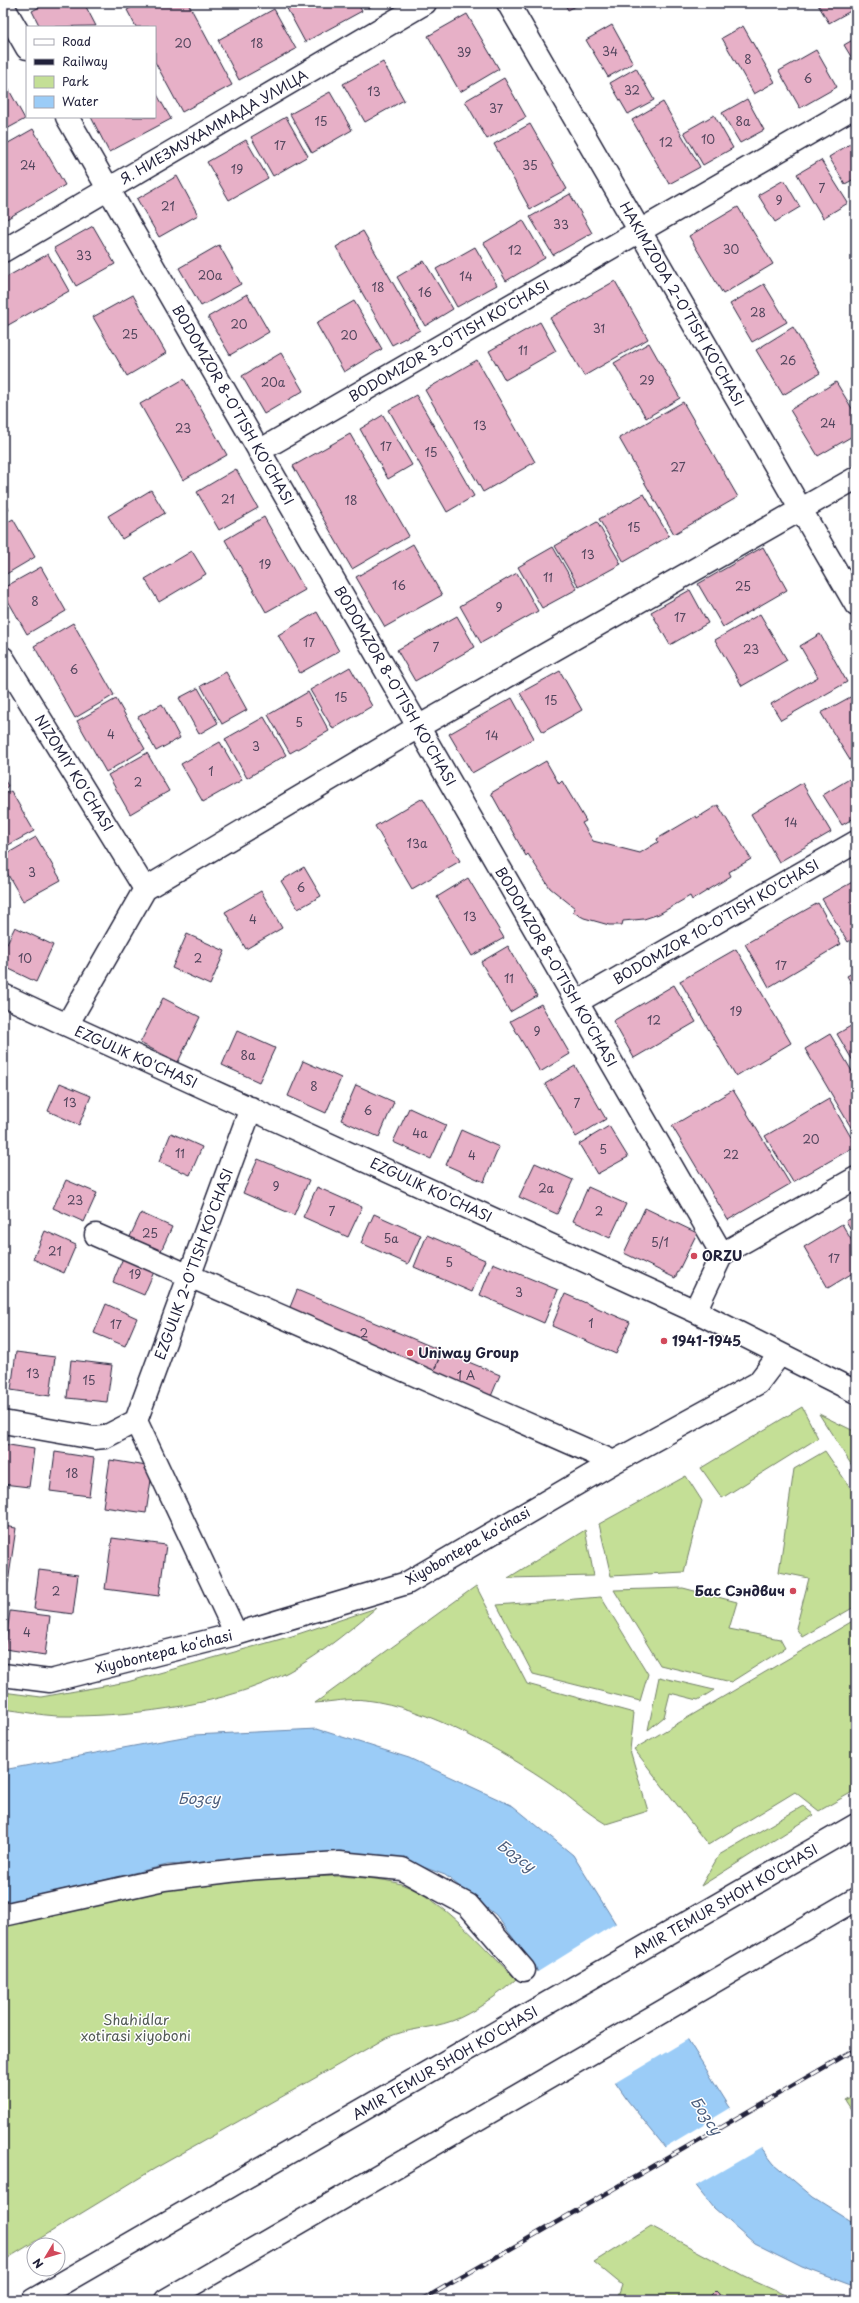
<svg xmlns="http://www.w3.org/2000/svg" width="859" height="2303" viewBox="0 0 859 2303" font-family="'Playpen Sans',sans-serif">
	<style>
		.green { fill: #c4df96; stroke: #738068 }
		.water { fill: #9bccf7; stroke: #6b88ac }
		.pier { fill: #fff }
		.building { fill: #e7b0c7; stroke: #22223b }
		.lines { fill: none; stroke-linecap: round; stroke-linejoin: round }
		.minor-casing { stroke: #22223b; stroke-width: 25 }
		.major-casing { stroke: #22223b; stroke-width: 25 }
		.minor { stroke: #fff; stroke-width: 22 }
		.major { stroke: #fff; stroke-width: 22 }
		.rail-casing { stroke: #22223b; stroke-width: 4.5 }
		.rail { stroke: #fff; stroke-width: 3; stroke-dasharray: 9; stroke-linecap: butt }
		.poi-dot { fill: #d1495b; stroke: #fff; stroke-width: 1.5 }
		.labels { text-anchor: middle; stroke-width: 3; stroke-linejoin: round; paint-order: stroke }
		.number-label { font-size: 12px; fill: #53465e }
		.street-label { font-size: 14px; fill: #22223b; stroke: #fff }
		.poi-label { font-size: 14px; font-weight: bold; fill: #22223b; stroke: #fff; text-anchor: start }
		.park-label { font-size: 14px; fill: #535b56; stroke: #fff }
		.water-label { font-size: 15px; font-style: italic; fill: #4c5e7d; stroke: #fff }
	</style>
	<rect width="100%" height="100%" fill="#fff"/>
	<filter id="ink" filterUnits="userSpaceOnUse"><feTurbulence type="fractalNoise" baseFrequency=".025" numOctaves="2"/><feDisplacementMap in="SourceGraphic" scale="8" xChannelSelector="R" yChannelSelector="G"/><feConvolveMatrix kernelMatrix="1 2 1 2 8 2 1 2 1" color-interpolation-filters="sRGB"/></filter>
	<g filter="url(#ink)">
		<path class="green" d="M 802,1407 L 818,1438 L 722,1498 L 701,1468 Z
			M 819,1414 L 856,1432 L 856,1472 Z
			M 825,1451 L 856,1496 L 856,1606 L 802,1637 L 796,1628 L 809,1578 L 779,1572 L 794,1469 Z
			M 686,1476 L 702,1501 L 684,1572 L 611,1576 L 599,1524 Z
			M 585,1530 L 594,1576 L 508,1578 Z
			M 476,1586 L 527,1684 L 634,1713 L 630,1750 L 648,1811 L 606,1824 C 587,1813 571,1798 553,1785 C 503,1751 427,1707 366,1700 C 350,1698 331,1702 315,1703 Z
			M 683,1588 L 737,1602 L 729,1629 L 780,1639 L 785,1648 L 731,1682 L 660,1665 L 614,1590 Z
			M 601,1597 L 648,1674 L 640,1701 L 533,1674 L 497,1605 Z
			M 376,1608 C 345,1634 312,1662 274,1679 C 212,1707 125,1717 57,1716 C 39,1715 21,1711 3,1709 L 3,1692 L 41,1697 L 127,1682 L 292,1636 Z
			M 856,1619 L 856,1790 L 819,1811 L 795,1792 L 708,1845 L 634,1749 Z
			M 659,1677 L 714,1690 L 698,1700 L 670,1693 L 664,1717 L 648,1730 Z
			M 803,1806 L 814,1815 L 701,1886 L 719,1855 Z
			M 340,1876 C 360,1878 381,1878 401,1884 C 446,1900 482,1947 516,1979 C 500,1994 472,2014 452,2021 C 430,2029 408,2028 386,2038 L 154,2169 L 3,2261 L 3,1923 L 180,1884 L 284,1877 Z
			M 856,2094 L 856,2117 L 845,2100 Z
			M 651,2226 L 745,2277 L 796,2300 L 617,2300 L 622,2285 L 594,2262 Z"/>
		<path class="water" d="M 317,1729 L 409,1758 L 513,1806 L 573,1855 L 729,2106 L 774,2164 L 813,2197 L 856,2224 L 856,2287 L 802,2267 L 754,2243 L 714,2208 L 628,2101 L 534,1966 L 496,1915 L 445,1875 L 404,1860 L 243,1859 L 167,1865 L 3,1904 L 3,1770 L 194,1735 Z"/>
		<path class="pier" d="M 618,1922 L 690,2038 L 613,2084 L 536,1973 Z
			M 732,2107 L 763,2147 L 694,2187 L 662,2149 Z"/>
		<path class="building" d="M 47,3 L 84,3 L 96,26 L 40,27 L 32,11 Z
			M 139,3 L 188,3 L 232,85 L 182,112 L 155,62 L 155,27 L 136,27 L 127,10 Z
			M 284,3 L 357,3 L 362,11 L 305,42 Z
			M 366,3 L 377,3 L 368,8 Z
			M 564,3 L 582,3 L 568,10 Z
			M 817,3 L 856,3 L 856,8 L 829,23 Z
			M 274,9 L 296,49 L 239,80 L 218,40 Z
			M 467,14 L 499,69 L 460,92 L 428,36 Z
			M 612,25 L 633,63 L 608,77 L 586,40 Z
			M 743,26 L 775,82 L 754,94 L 722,38 Z
			M 856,38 L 856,65 L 844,45 Z
			M 816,50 L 837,87 L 800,108 L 779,71 Z
			M 383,62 L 404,100 L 365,122 L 343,84 Z
			M 636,68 L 654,100 L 628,114 L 610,83 Z
			M 504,78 L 526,117 L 487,139 L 465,101 Z
			M 4,81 L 25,119 L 3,131 L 3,82 Z
			M 155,91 L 171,119 L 109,152 L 91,117 L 155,117 Z
			M 330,92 L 352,130 L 312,153 L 290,114 Z
			M 747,99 L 764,130 L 740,143 L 722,113 Z
			M 663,102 L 700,167 L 669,184 L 632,120 Z
			M 714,115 L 733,148 L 703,165 L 684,132 Z
			M 286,117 L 308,156 L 273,176 L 251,137 Z
			M 530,124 L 567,189 L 530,209 L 494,144 Z
			M 33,129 L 65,185 L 3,221 L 3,146 Z
			M 246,140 L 268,178 L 229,200 L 207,162 Z
			M 853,142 L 856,146 L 856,178 L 845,184 L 829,157 Z
			M 821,160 L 848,203 L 823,218 L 797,174 Z
			M 177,176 L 198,215 L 159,237 L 137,199 Z
			M 784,180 L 800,207 L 775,222 L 758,195 Z
			M 570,194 L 592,233 L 553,255 L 530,217 Z
			M 738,207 L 773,264 L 723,294 L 689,236 Z
			M 523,220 L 545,258 L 506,281 L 484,243 Z
			M 93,226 L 115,264 L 76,286 L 54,248 Z
			M 363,231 L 420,330 L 392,345 L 336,247 Z
			M 219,245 L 241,284 L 201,306 L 179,268 Z
			M 475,247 L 497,285 L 457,307 L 436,269 Z
			M 48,254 L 69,291 L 3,328 L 3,279 Z
			M 424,261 L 453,309 L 425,326 L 397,277 Z
			M 615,281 L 648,339 L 584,376 L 550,318 Z
			M 764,284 L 787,322 L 752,342 L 730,304 Z
			M 247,294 L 269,332 L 230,355 L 208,317 Z
			M 133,295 L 166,353 L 127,376 L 93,317 Z
			M 354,301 L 382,349 L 344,372 L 316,323 Z
			M 540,322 L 556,351 L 505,380 L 489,351 Z
			M 793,327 L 820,373 L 783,395 L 756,350 Z
			M 649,343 L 680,398 L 646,418 L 614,363 Z
			M 281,353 L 303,391 L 264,414 L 242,376 Z
			M 477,360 L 535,462 L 483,492 L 425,390 Z
			M 184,379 L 227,455 L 183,480 L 140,404 Z
			M 836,382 L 856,415 L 856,434 L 818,456 L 790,410 Z
			M 416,395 L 474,496 L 447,512 L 389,410 Z
			M 683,402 L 738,497 L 674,534 L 619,438 Z
			M 383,415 L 412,465 L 388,479 L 360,429 Z
			M 350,434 L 409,536 L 352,569 L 293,466 Z
			M 236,469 L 258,508 L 219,530 L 197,492 Z
			M 151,490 L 165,513 L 122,539 L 108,516 Z
			M 644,494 L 669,536 L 624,562 L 599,519 Z
			M 3,499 L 9,509 L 3,512 Z
			M 264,517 L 305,590 L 266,612 L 225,540 Z
			M 13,519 L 35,557 L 3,576 L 3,525 Z
			M 597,522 L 621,564 L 579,587 L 555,546 Z
			M 413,544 L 442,595 L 385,627 L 356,577 Z
			M 553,547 L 577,589 L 542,608 L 518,567 Z
			M 763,547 L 787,590 L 723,627 L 698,584 Z
			M 192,551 L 206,574 L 159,602 L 145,579 Z
			M 41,567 L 66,611 L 27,634 L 3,592 L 3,588 Z
			M 517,573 L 538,611 L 481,643 L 460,606 Z
			M 690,590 L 708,623 L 670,645 L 651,612 Z
			M 317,612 L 339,651 L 300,673 L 278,635 Z
			M 760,614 L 787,660 L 742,686 L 715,640 Z
			M 457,616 L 475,647 L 415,681 L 397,650 Z
			M 73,623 L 114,695 L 75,718 L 34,646 Z
			M 820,634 L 847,682 L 781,720 L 771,704 L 818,677 L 800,646 Z
			M 350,667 L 372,706 L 333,729 L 310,690 Z
			M 560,671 L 582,710 L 543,732 L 520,693 Z
			M 226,672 L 247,710 L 222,724 L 201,686 Z
			M 198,688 L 218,723 L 199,734 L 179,698 Z
			M 308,692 L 329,731 L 290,753 L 268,715 Z
			M 854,695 L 856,698 L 856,770 L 821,713 Z
			M 512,698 L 534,738 L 472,773 L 449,734 Z
			M 116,699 L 145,749 L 106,772 L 77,721 Z
			M 162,704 L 180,738 L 156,751 L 138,717 Z
			M 264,717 L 286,755 L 247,778 L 225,739 Z
			M 220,742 L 242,780 L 203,802 L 181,764 Z
			M 147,753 L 169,791 L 130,814 L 108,775 Z
			M 546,761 L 559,784 L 562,781 L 586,821 L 582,823 L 593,841 L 640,853 L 658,842 L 657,839 L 696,816 L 697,818 L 718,805 L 751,859 L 729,872 L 731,876 L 692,900 L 690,896 L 659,914 L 644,919 L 623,921 L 622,925 L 609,925 L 584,918 L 573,912 L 575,908 L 550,888 L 528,854 L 526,856 L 491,793 Z
			M 856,775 L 856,817 L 842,825 L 823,795 Z
			M 3,777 L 8,786 L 3,790 Z
			M 802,783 L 831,832 L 779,862 L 751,814 Z
			M 11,791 L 34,831 L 3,848 L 3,795 Z
			M 423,798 L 460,861 L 412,889 L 375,826 Z
			M 36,837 L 61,880 L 23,901 L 3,866 L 3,856 Z
			M 304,867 L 321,896 L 298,909 L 281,881 Z
			M 468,878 L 504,938 L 472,956 L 437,897 Z
			M 856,880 L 856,937 L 848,942 L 822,899 Z
			M 261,891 L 282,928 L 246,949 L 225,912 Z
			M 818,903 L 841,944 L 769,987 L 745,944 Z
			M 15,927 L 53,945 L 36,982 L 3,966 L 3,951 Z
			M 187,934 L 225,951 L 210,985 L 172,968 Z
			M 508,946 L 537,996 L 510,1012 L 481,962 Z
			M 736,949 L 791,1043 L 736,1076 L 680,981 Z
			M 856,971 L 856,991 L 847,976 Z
			M 674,985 L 696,1022 L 634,1058 L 613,1021 Z
			M 163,998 L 200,1017 L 178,1062 L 140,1043 Z
			M 541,1004 L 570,1054 L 540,1072 L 510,1021 Z
			M 856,1023 L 856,1066 L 837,1034 Z
			M 237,1031 L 275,1048 L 259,1082 L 222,1065 Z
			M 830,1034 L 856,1078 L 856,1136 L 805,1049 Z
			M 303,1061 L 341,1078 L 326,1113 L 288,1096 Z
			M 575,1066 L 606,1119 L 576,1137 L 545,1084 Z
			M 60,1083 L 91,1096 L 79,1125 L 48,1111 Z
			M 356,1085 L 394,1102 L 379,1137 L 341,1120 Z
			M 733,1090 L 790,1184 L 728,1220 L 672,1126 Z
			M 829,1099 L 856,1146 L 793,1182 L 765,1136 Z
			M 409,1108 L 446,1125 L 431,1159 L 393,1142 Z
			M 609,1126 L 628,1157 L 597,1174 L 579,1144 Z
			M 461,1130 L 499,1147 L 484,1182 L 446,1165 Z
			M 171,1133 L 202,1147 L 190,1175 L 159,1162 Z
			M 258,1159 L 309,1180 L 294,1215 L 243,1193 Z
			M 535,1163 L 573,1180 L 557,1214 L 519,1197 Z
			M 66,1180 L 97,1193 L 84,1222 L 53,1208 Z
			M 317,1187 L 362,1207 L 348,1237 L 303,1217 Z
			M 588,1187 L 626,1204 L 610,1238 L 573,1221 Z
			M 645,1208 L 697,1233 L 675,1278 L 624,1253 Z
			M 141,1213 L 172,1227 L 159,1255 L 128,1241 Z
			M 374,1214 L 421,1235 L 408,1264 L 361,1243 Z
			M 856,1216 L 856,1238 L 846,1221 Z
			M 842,1224 L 856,1248 L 856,1271 L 828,1288 L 804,1247 Z
			M 45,1231 L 76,1245 L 64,1273 L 33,1259 Z
			M 427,1235 L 485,1260 L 472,1292 L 414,1267 Z
			M 125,1253 L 156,1267 L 144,1295 L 113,1282 Z
			M 493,1263 L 558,1290 L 544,1323 L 480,1295 Z
			M 297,1290 L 442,1351 L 431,1378 L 286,1317 Z
			M 565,1294 L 630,1322 L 616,1354 L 552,1326 Z
			M 106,1304 L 137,1318 L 125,1346 L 94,1333 Z
			M 3,1350 L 6,1350 L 3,1379 Z
			M 442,1351 L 500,1375 L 489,1401 L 431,1378 Z
			M 16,1352 L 55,1357 L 50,1396 L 11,1390 Z
			M 71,1360 L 112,1365 L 107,1402 L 67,1398 Z
			M 3,1444 L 34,1449 L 29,1487 L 3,1484 Z
			M 55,1452 L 94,1458 L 89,1496 L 50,1491 Z
			M 110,1460 L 153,1467 L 146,1513 L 103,1507 Z
			M 3,1526 L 16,1528 L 8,1583 L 3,1582 Z
			M 112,1538 L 166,1545 L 159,1596 L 105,1589 Z
			M 39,1570 L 78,1575 L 73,1614 L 34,1609 Z
			M 3,1610 L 6,1611 L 3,1633 Z
			M 10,1611 L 50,1616 L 45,1655 L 5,1649 Z
			M 716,2290 L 726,2300 L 706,2300 Z"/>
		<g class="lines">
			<g class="minor-casing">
				<path id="minor" d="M 508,3 L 856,605
					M 3,6 L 27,48
					M 67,117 L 722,1254
					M 3,251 L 425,3
					M 259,451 L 856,106
					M 3,658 L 145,889
					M 3,995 L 67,1025 L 695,1311 L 856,1392
					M 577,1002 L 856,842
					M 67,1025 L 145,889 L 418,727 L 856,478
					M 96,1235 L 614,1462
					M 695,1311 L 722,1254 L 856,1178
					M 3,1422 L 94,1438 L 105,1437 L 136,1421
					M 236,1634 L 136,1421 L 251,1108
					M 3,1675 L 50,1681 L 236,1634 L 407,1583 L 614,1462 L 758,1383 L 780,1354
					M 3,1915 L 164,1879 L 246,1869 L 339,1863 L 402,1869 L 468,1905 L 524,1970"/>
			</g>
			<g class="major-casing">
				<path id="major" d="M 33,2300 L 856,1825
					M 166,2300 L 856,1899"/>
			</g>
			<use href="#minor" class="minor"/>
			<use href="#major" class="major"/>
			<g class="rail-casing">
				<path id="rail" d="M 422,2300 L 856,2049"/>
			</g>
			<use href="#rail" class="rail"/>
		</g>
	</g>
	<g class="poi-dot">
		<circle cx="694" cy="1256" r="4"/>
		<circle cx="664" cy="1341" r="4"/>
		<circle cx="410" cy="1353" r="4"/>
		<circle cx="793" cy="1591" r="4"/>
	</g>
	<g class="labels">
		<g class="number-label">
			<text x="183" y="48">20</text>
			<text x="257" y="48">18</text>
			<text x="610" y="56">34</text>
			<text x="464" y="57">39</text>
			<text x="748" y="64">8</text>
			<text x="808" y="83">6</text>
			<text x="632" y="95">32</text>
			<text x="374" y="96">13</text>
			<text x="496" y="113">37</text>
			<text x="321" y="126">15</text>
			<text x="743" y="126">8a</text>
			<text x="708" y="144">10</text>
			<text x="666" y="147">12</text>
			<text x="280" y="150">17</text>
			<text x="28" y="170">24</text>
			<text x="530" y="170">35</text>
			<text x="237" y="174">19</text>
			<text x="822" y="193">7</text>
			<text x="779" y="205">9</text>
			<text x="168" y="211">21</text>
			<text x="561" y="229">33</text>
			<text x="731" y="254">30</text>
			<text x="515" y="255">12</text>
			<text x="84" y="260">33</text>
			<text x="210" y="280">20a</text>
			<text x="466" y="281">14</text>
			<text x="378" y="292">18</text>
			<text x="425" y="297">16</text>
			<text x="758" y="317">28</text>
			<text x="239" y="329">20</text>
			<text x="599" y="333">31</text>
			<text x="130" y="339">25</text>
			<text x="349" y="340">20</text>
			<text x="523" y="355">11</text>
			<text x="788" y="365">26</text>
			<text x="647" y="385">29</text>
			<text x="273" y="387">20a</text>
			<text x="828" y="428">24</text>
			<text x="480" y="430">13</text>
			<text x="183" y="433">23</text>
			<text x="386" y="451">17</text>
			<text x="431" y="457">15</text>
			<text x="678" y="472">27</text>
			<text x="228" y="504">21</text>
			<text x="351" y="505">18</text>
			<text x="634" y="532">15</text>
			<text x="588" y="559">13</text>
			<text x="265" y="569">19</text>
			<text x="548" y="582">11</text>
			<text x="399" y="590">16</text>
			<text x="743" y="591">25</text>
			<text x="35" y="606">8</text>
			<text x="499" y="612">9</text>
			<text x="680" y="622">17</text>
			<text x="309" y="647">17</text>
			<text x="436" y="652">7</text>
			<text x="751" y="654">23</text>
			<text x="74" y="674">6</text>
			<text x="341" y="702">15</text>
			<text x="551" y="705">15</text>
			<text x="299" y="727">5</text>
			<text x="111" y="739">4</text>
			<text x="492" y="740">14</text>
			<text x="256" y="751">3</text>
			<text x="211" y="776">1</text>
			<text x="138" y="787">2</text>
			<text x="791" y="827">14</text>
			<text x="417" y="848">13a</text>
			<text x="32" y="877">3</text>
			<text x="301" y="892">6</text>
			<text x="470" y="921">13</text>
			<text x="253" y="924">4</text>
			<text x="25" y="963">10</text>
			<text x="198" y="963">2</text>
			<text x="781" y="970">17</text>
			<text x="509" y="983">11</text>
			<text x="736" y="1016">19</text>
			<text x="654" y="1025">12</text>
			<text x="537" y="1036">9</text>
			<text x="248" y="1060">8a</text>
			<text x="314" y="1091">8</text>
			<text x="70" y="1107">13</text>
			<text x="577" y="1108">7</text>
			<text x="368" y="1115">6</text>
			<text x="420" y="1138">4a</text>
			<text x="811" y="1144">20</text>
			<text x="603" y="1154">5</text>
			<text x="180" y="1158">11</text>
			<text x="731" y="1159">22</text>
			<text x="472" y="1160">4</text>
			<text x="276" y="1191">9</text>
			<text x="546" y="1193">2a</text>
			<text x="75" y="1205">23</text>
			<text x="332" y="1216">7</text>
			<text x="599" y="1216">2</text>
			<text x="150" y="1238">25</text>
			<text x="391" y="1243">5a</text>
			<text x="660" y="1247">5/1</text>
			<text x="55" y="1256">21</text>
			<text x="834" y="1263">17</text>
			<text x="449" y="1267">5</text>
			<text x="135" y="1279">19</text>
			<text x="519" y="1297">3</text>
			<text x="591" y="1328">1</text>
			<text x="116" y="1329">17</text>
			<text x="364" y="1338">2</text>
			<text x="33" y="1378">13</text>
			<text x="466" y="1380">1 А</text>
			<text x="89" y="1385">15</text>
			<text x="72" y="1478">18</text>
			<text x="56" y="1596">2</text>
			<text x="27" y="1637">4</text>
		</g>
		<g class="street-label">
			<text transform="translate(214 127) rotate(-30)" y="5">Я. НИЕЗМУХАММАДА УЛИЦА</text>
			<text transform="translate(682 304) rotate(60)" y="5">HAKIMZODA 2-O'TISH KO'CHASI</text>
			<text transform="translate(449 341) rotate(-30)" y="5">BODOMZOR 3-O'TISH KO'CHASI</text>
			<text transform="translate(233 405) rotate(60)" y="5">BODOMZOR 8-O'TISH KO'CHASI</text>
			<text transform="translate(395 686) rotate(60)" y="5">BODOMZOR 8-O'TISH KO'CHASI</text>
			<text transform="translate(74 773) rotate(58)" y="5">NIZOMIY KO'CHASI</text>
			<text transform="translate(716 922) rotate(-30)" y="5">BODOMZOR 10-O'TISH KO'CHASI</text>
			<text transform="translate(556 967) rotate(60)" y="5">BODOMZOR 8-O'TISH KO'CHASI</text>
			<text transform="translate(136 1057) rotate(24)" y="5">EZGULIK KO'CHASI</text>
			<text transform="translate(431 1190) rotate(25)" y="5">EZGULIK KO'CHASI</text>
			<text transform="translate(194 1264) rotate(-70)" y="5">EZGULIK 2-O'TISH KO'CHASI</text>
			<text transform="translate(468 1546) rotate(-30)" y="5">Xiyobontepa koʻchasi</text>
			<text transform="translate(164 1652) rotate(-14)" y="5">Xiyobontepa koʻchasi</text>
			<text transform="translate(725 1901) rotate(-30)" y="5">AMIR TEMUR SHOH KO'CHASI</text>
			<text transform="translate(445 2063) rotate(-30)" y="5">AMIR TEMUR SHOH KO'CHASI</text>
		</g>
		<g class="poi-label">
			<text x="702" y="1261">ORZU</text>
			<text x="672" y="1346">1941-1945</text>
			<text x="418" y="1358">Uniway Group</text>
			<text x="785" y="1596" text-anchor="end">Бас Сэндвич</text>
		</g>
		<g class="park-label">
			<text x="136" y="2025">Shahidlar<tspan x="136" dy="16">xotirasi xiyoboni</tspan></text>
		</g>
		<g class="water-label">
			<text x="199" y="1804">Бозсу</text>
			<text transform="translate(516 1856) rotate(36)" y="5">Бозсу</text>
			<text transform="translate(706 2116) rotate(56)" y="5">Бозсу</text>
		</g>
	</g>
	<rect width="859" height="2303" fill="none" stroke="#fff" stroke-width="16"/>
	<rect x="8" y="8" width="843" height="2287" fill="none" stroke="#22223b" stroke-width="1.5" filter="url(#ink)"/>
	<rect x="26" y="26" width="130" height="92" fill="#ffffff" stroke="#a7a7b1"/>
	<rect x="34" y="39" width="20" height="6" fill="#ffffff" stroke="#a7a7b1"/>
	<text x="62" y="46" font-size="12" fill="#22223b">Road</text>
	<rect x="34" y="59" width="20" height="6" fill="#22223b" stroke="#a7a7b1"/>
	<text x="62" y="66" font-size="12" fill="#22223b">Railway</text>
	<rect x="34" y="76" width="20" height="12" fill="#c4df96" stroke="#a7a7b1"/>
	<text x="62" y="86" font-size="12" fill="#22223b">Park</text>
	<rect x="34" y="96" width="20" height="12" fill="#9bccf7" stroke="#a7a7b1"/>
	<text x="62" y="106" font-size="12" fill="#22223b">Water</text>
	<g transform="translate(46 2257) rotate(232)"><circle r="19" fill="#ffffff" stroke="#a7a7b1"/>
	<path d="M0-3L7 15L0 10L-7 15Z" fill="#d1495b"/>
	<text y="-6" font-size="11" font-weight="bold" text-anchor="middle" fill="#22223b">N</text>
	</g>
</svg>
